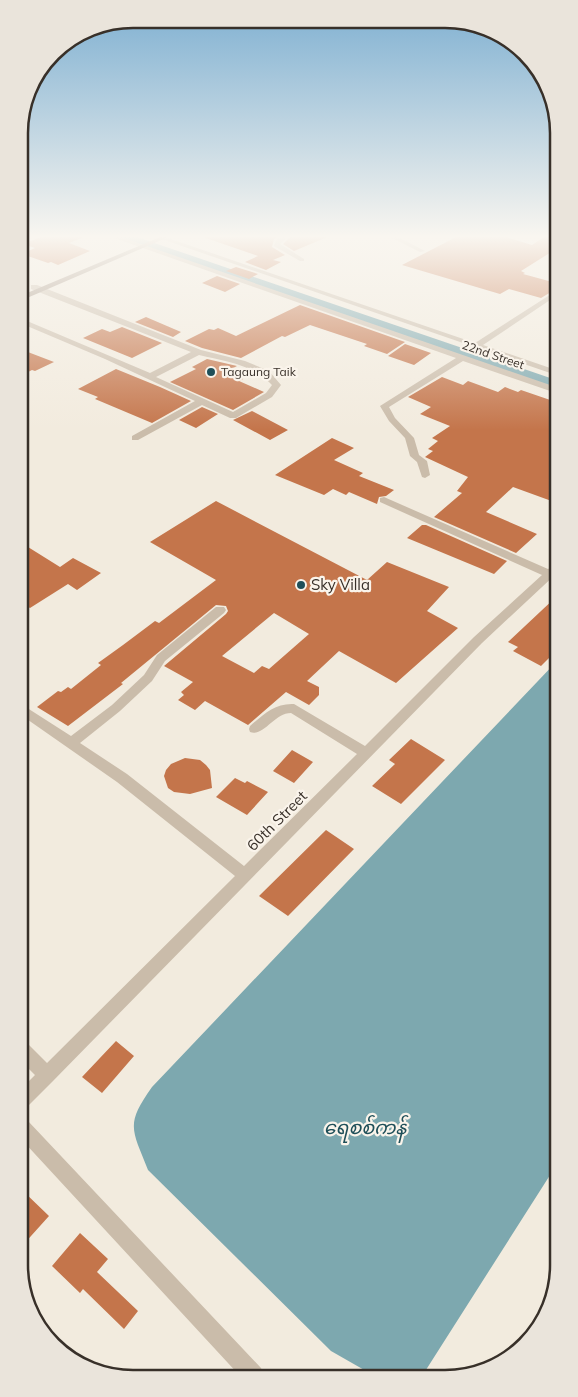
<svg xmlns="http://www.w3.org/2000/svg" width="578" height="1397" viewBox="0 0 578 1397" font-family="Mulish,'Noto Sans Myanmar',sans-serif">
	<style>
		.water { fill: #7da8af }
		.lines { fill: none; stroke-linecap: round; stroke-linejoin: round }
		.canal { fill: #7da8af; fill-rule: evenodd }
		.building { fill: #c4754b; fill-rule: evenodd }
		.street { fill: #cabcaa; fill-rule: evenodd }
		.secondary { fill: #9e8c7b; fill-rule: evenodd }
		.poi-dot { fill: #1f4f59; stroke: #faf4eb; stroke-width: 2 }
		.labels { text-anchor: middle; stroke-width: 4.5; stroke-linejoin: round; paint-order: stroke }
		.far-street-label { font-size: 12px; fill: #383029; stroke: #faf4eb }
		.far-poi-label { font-size: 12px; fill: #383029; stroke: #faf4eb; text-anchor: start }
		.poi-label { font-size: 15px; fill: #383029; stroke: #faf4eb; text-anchor: start }
		.street-label { font-size: 15px; fill: #383029; stroke: #faf4eb }
		.near-water-label { font-size: 19px; font-style: italic; fill: #1f4f59; stroke: #faf4eb }
		.rim { fill: none; stroke: #383029; stroke-width: 2.5 }
	</style>
	<rect width="100%" height="100%" fill="#f2ebde"/>
	<path class="water" d="M 557,661 L 559,1161 L 424,1373 L 415,1375 L 373,1375 L 331,1351 L 148,1170 C 132,1129 125,1125 152,1087 Z"/>
	<g class="lines">
		<path class="canal" d="M 115,235 L 131,235 L 556,380 L 556,389 L 117,237 Z"/>
	</g>
	<path class="building" d="M 46,235 L 89,235 L 69,243 L 90,251 L 58,265 L 51,262 L 48,263 L 22,254 L 35,248 L 23,244 Z
		M 204,235 L 280,235 L 274,239 L 272,247 L 285,255 L 273,260 L 281,262 L 266,270 L 245,262 L 258,256 L 203,237 Z
		M 292,235 L 332,235 L 294,251 L 283,244 Z
		M 460,235 L 499,235 L 532,245 L 547,235 L 556,235 L 556,249 L 521,271 L 525,273 L 523,274 L 556,283 L 556,289 L 541,298 L 509,289 L 500,294 L 402,265 Z
		M 236,267 L 258,274 L 249,279 L 226,271 Z
		M 217,276 L 240,284 L 225,292 L 202,283 Z
		M 300,305 L 405,342 L 387,354 L 364,346 L 367,344 L 310,325 L 285,337 L 282,336 L 241,358 L 202,348 L 185,341 L 209,329 L 214,330 L 218,328 L 236,336 Z
		M 146,317 L 181,332 L 173,337 L 135,322 Z
		M 122,327 L 162,343 L 132,358 L 83,338 L 102,329 L 110,332 Z
		M 405,344 L 431,353 L 414,365 L 388,356 Z
		M 20,349 L 54,362 L 35,371 L 32,370 L 20,376 Z
		M 207,359 L 237,366 L 227,371 L 243,379 L 239,381 L 264,392 L 233,410 L 170,382 L 196,369 L 192,367 Z
		M 116,369 L 160,387 L 191,401 L 152,423 L 95,399 L 98,397 L 78,389 Z
		M 442,377 L 463,385 L 468,381 L 498,392 L 505,387 L 518,392 L 521,390 L 556,402 L 557,503 L 513,487 L 486,512 L 537,534 L 516,553 L 434,517 L 462,493 L 457,491 L 468,477 L 425,457 L 433,451 L 428,449 L 438,441 L 432,438 L 450,426 L 420,414 L 431,407 L 408,397 Z
		M 202,407 L 218,414 L 196,428 L 179,420 Z
		M 252,411 L 288,430 L 270,440 L 233,420 Z
		M 332,438 L 354,448 L 334,460 L 363,473 L 359,476 L 394,490 L 386,496 L 379,497 L 377,504 L 349,492 L 346,495 L 333,489 L 324,495 L 275,475 Z
		M 216,501 L 367,580 L 387,562 L 449,587 L 427,611 L 458,628 L 396,683 L 339,651 L 307,681 L 319,687 L 319,695 L 309,705 L 286,692 L 248,725 L 205,701 L 195,710 L 178,700 L 184,695 L 181,692 L 193,682 L 164,666 L 226,614 L 228,611 L 226,606 L 216,605 L 121,683 L 123,684 L 68,726 L 37,707 L 58,691 L 61,692 L 68,687 L 71,689 L 101,665 L 98,663 L 123,645 L 155,621 L 159,623 L 216,580 L 150,542 ZM 274,613 L 309,634 L 269,669 L 262,666 L 254,673 L 222,656 Z
		M 422,525 L 426,525 L 507,561 L 494,574 L 407,538 Z
		M 20,542 L 60,567 L 73,558 L 101,573 L 77,590 L 68,584 L 30,608 L 20,602 Z
		M 557,596 L 557,650 L 541,666 L 513,651 L 518,647 L 508,642 Z
		M 411,739 L 445,760 L 401,804 L 372,786 L 395,764 L 389,760 Z
		M 292,750 L 313,762 L 294,783 L 273,771 Z
		M 185,758 L 200,760 L 206,765 L 210,770 L 212,788 L 190,794 L 174,792 L 168,788 L 164,776 L 166,770 L 171,764 Z
		M 235,778 L 245,783 L 247,781 L 268,792 L 247,815 L 216,797 Z
		M 326,830 L 354,849 L 288,916 L 259,896 Z
		M 116,1041 L 134,1056 L 102,1093 L 82,1077 Z
		M 22,1190 L 49,1216 L 22,1246 Z
		M 80,1233 L 108,1259 L 97,1272 L 138,1311 L 124,1329 L 83,1289 L 80,1293 L 52,1266 Z"/>
	<g class="lines">
		<path class="street" d="M 106,235 L 115,235 L 556,387 L 556,393 L 463,361 L 389,407 L 395,418 L 414,438 L 419,455 L 427,461 L 430,475 L 425,478 L 422,477 L 417,462 L 410,456 L 405,438 L 389,421 L 380,406 L 456,358 Z
			M 150,235 L 159,235 L 475,343 L 556,291 L 556,296 L 483,345 L 556,370 L 556,375 Z
			M 283,235 L 290,235 L 280,244 L 304,259 L 304,261 L 300,261 L 274,246 L 276,240 Z
			M 386,235 L 394,235 L 425,251 L 420,252 Z
			M 31,285 L 37,285 L 201,350 L 245,361 L 269,371 L 281,385 L 272,397 L 236,418 L 230,418 L 202,405 L 138,440 L 132,440 L 132,436 L 195,401 L 105,359 L 20,323 L 20,318 L 150,373 L 191,352 L 31,289 ZM 199,355 C 225,361 254,365 272,385 L 266,393 L 233,412 L 156,377 Z
			M 384,497 L 548,569 L 557,564 L 557,573 L 482,643 L 53,1081 L 28,1106 L 22,1109 L 22,1088 L 35,1075 L 22,1062 L 22,1042 L 28,1044 L 47,1063 L 235,876 L 117,782 L 21,715 L 21,704 L 71,736 L 112,705 L 144,675 L 157,655 L 216,607 L 224,607 L 226,610 L 224,613 L 165,661 L 152,681 L 120,711 L 80,743 L 127,774 L 244,866 L 357,754 L 291,713 C 274,713 264,737 250,732 L 249,729 L 250,726 C 264,714 275,703 294,704 L 365,746 L 474,637 L 542,575 L 380,502 L 380,498 Z
			M 22,1118 L 28,1121 L 261,1368 L 264,1375 L 240,1376 L 22,1140 Z"/>
		<path class="secondary" d="M 165,235 L 173,235 L 20,301 L 20,296 Z"/>
	</g>
	<linearGradient id="sky" x2="0" y2="1"><stop stop-color="#7dafd1"/><stop offset="0.55" stop-color="#f9f6f0"/><stop offset="1" stop-color="#f9f6f0" stop-opacity="0"/></linearGradient>
	<rect width="578" height="430" fill="url(#sky)"/>
	<g class="poi-dot">
		<circle cx="211" cy="372" r="5"/>
		<circle cx="301" cy="585" r="5"/>
	</g>
	<g class="labels">
		<g class="far-street-label">
			<text transform="translate(493 355) rotate(19)" y="4">22nd Street</text>
		</g>
		<g class="far-poi-label">
			<text x="221" y="376">Tagaung Taik</text>
		</g>
		<g class="poi-label">
			<text x="311" y="590">Sky Villa</text>
		</g>
		<g class="street-label">
			<text transform="translate(277 821) rotate(-45)" y="5">60th Street</text>
		</g>
		<g class="near-water-label">
			<text x="365" y="1134">ရေစစ်ကန်</text>
		</g>
	</g>
	<path d="M0 0H578V1397H0ZM133 28H445A105 105 0 0 1 550 133V1265A105 105 0 0 1 445 1370H133A105 105 0 0 1 28 1265V133A105 105 0 0 1 133 28Z" fill="#eae4db" fill-rule="evenodd"/>
	<path class="rim" d="M133 28H445A105 105 0 0 1 550 133V1265A105 105 0 0 1 445 1370H133A105 105 0 0 1 28 1265V133A105 105 0 0 1 133 28Z"/>
</svg>
